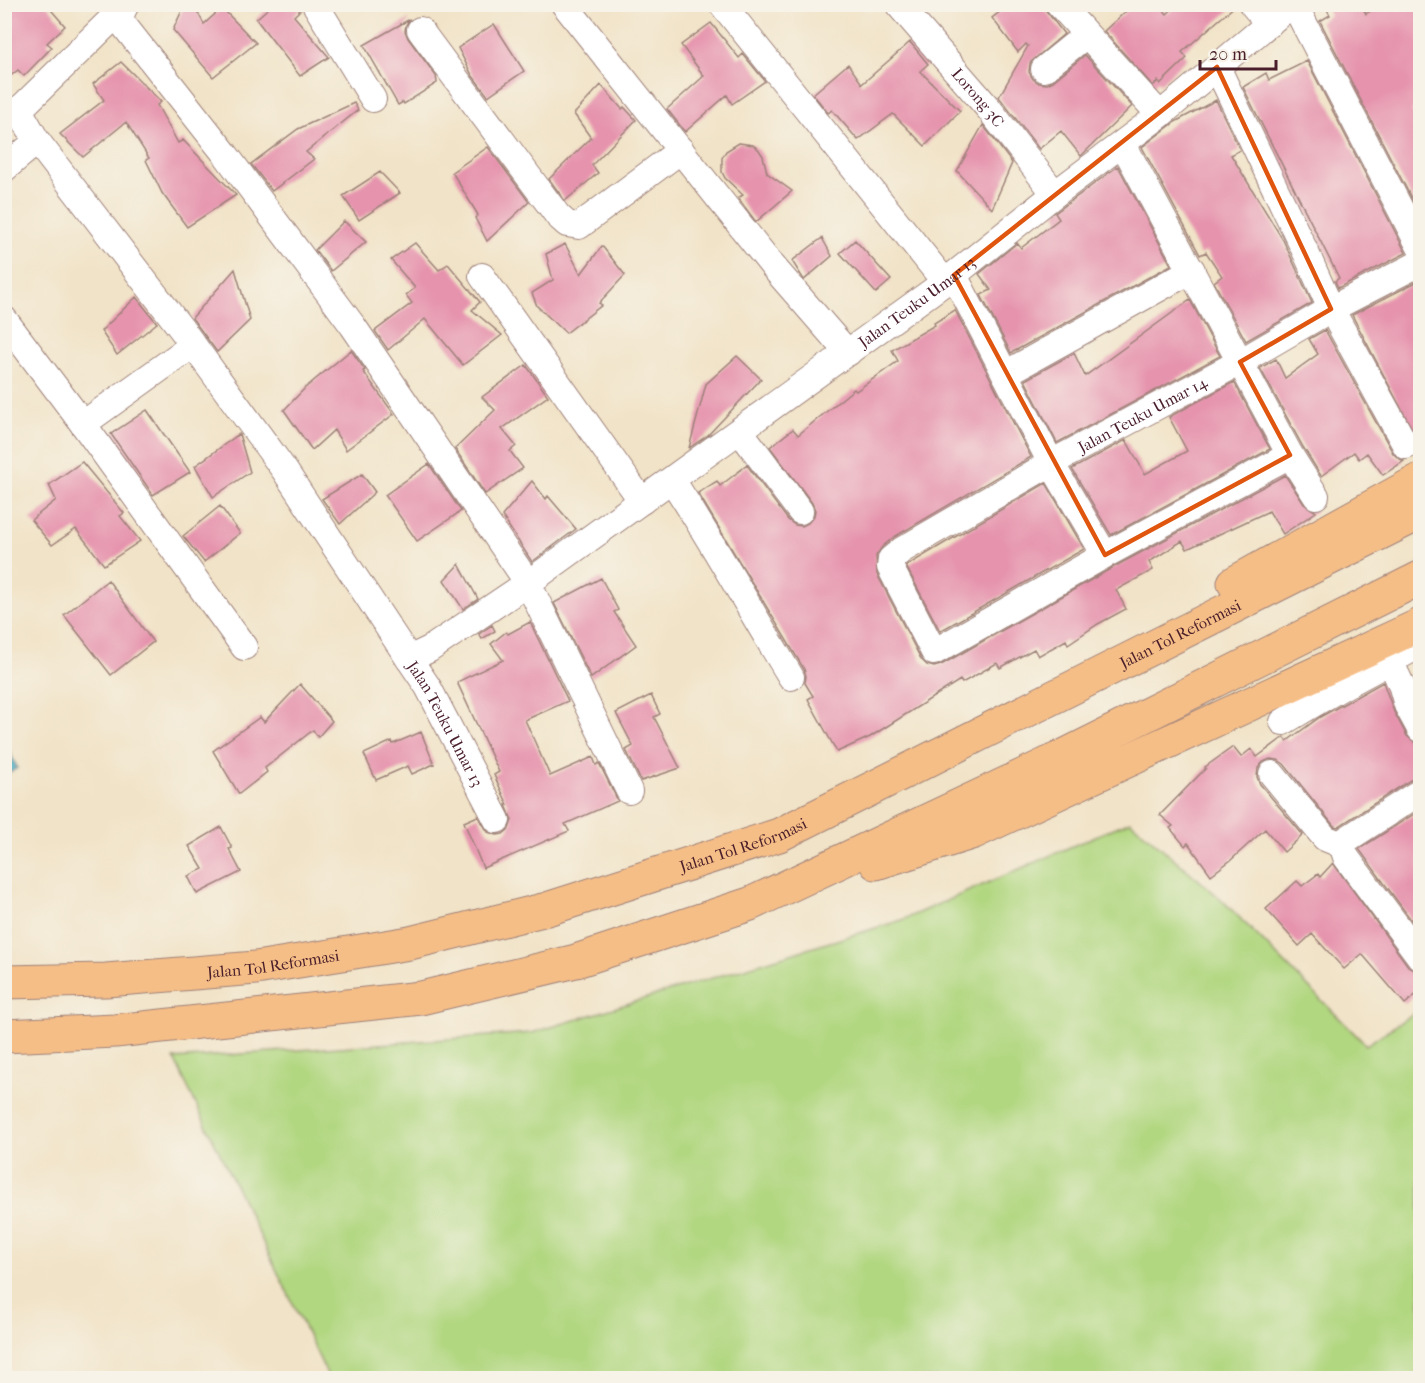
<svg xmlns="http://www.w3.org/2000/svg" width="1425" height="1383" viewBox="0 0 1425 1383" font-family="'IM FELL French Canon',serif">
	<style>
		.green { fill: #b1d780; stroke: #7e7b56; stroke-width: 1.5 }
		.water { fill: #45afc4; stroke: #486778; stroke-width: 1.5 }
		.building { fill: #e694ae }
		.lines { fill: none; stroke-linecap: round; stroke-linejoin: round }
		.minor-casing { stroke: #9e8179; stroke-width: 28 }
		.motorway-casing { stroke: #9e8179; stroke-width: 35 }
		.minor { stroke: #fff; stroke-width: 26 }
		.motorway { stroke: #f6be87; stroke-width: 33 }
		.marked { fill: none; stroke: #e0560e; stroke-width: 4.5; stroke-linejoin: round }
		.labels { text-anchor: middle; stroke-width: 6; stroke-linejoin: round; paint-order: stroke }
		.street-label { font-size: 16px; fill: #4a1f2b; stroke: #f7f3e8 }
	</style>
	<rect width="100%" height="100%" fill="#f7f3e8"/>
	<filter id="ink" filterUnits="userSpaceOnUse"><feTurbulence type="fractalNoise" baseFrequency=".0167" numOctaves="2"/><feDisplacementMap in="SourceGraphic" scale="12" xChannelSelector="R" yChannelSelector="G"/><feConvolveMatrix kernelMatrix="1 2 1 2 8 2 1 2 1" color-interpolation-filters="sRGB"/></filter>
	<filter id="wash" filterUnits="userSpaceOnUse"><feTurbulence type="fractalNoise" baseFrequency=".008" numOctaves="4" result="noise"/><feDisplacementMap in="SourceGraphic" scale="24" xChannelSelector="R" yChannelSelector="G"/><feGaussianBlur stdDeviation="1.35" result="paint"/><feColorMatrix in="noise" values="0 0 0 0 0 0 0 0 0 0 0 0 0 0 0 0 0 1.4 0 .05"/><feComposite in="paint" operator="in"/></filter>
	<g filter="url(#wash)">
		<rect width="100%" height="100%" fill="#f1e3c7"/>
		<path class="green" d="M 1130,821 L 1220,898 L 1366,1045 L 1420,1009 L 1420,1378 L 329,1378 L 174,1059 L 532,1033 L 902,920 Z"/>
		<path class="water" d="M 4,740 L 17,768 L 5,776 L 4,776 Z"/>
		<g id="blocks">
			<path class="building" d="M 4,4 L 46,4 L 65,26 L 47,43 L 52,47 L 24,76 L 18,70 L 4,81 Z
				M 185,4 L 193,4 L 204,24 L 222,8 L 256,43 L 213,77 L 173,30 Z
				M 273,4 L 300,4 L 301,9 L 294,16 L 329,57 L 300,76 L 256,19 Z
				M 1010,4 L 1041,4 L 1064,34 L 1030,63 L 1029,72 L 1033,79 L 1039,83 L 1047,84 L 1053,81 L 1085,55 L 1132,106 L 1081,156 L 1061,131 L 1039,149 L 999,97 L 1028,46 L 1026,44 L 1018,52 L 992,18 Z
				M 1134,4 L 1159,4 L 1167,14 L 1178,4 L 1237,4 L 1182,52 L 1187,58 L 1160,84 L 1158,81 L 1153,86 L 1104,31 Z
				M 1324,4 L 1361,4 L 1366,14 L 1381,4 L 1420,4 L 1420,106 L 1412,110 L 1420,129 L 1420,215 L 1320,21 L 1330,15 Z
				M 410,19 L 406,25 L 405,31 L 408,38 L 436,76 L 437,83 L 404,104 L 403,102 L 398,105 L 364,45 Z
				M 711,23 L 739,58 L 743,54 L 765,81 L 732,104 L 727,95 L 685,132 L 667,109 L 704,76 L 681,45 Z
				M 494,24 L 524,71 L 488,96 L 472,75 L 458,48 Z
				M 910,42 L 928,64 L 920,71 L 960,111 L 925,146 L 893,114 L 858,140 L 832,110 L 828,113 L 813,94 L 848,64 L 862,84 Z
				M 1307,61 L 1406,253 L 1338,288 L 1335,281 L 1339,278 L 1243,87 L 1266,73 L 1269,80 Z
				M 121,62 L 161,102 L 157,105 L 178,143 L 183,140 L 236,195 L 187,227 L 162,193 L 146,160 L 149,158 L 126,122 L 83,157 L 60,134 L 104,100 L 93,84 Z
				M 601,85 L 622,109 L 624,107 L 636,120 L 592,165 L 598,173 L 565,201 L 549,179 L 591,138 L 574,114 Z
				M 1216,100 L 1240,150 L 1231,155 L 1283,240 L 1312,303 L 1246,341 L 1214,282 L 1222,276 L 1206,252 L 1200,255 L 1142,147 L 1175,122 Z
				M 354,103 L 358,110 L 306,152 L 314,159 L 272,191 L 251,164 L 298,129 Z
				M 983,125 L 1012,163 L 992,209 L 957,171 Z
				M 739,143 L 753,145 L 759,150 L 763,156 L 767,173 L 792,191 L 756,222 L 738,198 L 743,195 L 725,178 L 722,172 L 722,158 L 726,151 Z
				M 488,147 L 529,202 L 487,241 L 475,218 L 478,215 L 452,172 Z
				M 1118,166 L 1171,265 L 1011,353 L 981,295 L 991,290 L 979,274 L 1017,243 L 1021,248 L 1059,219 L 1055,213 Z
				M 380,172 L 400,193 L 359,220 L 343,196 Z
				M 344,221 L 366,242 L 331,271 L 315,250 Z
				M 822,238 L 832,256 L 804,280 L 792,261 Z
				M 855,240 L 891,280 L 876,293 L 840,253 Z
				M 415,243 L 439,270 L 448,264 L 480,302 L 472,310 L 502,335 L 463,365 L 425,319 L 388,350 L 375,331 L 412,303 L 406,295 L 415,288 L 391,260 Z
				M 565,244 L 581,274 L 602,246 L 625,275 L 599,303 L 602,305 L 566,333 L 537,306 L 532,293 L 553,280 L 546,254 Z
				M 235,269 L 250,320 L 217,352 L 192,318 Z
				M 1420,280 L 1420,444 L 1352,315 Z
				M 136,297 L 157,323 L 117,355 L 101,331 Z
				M 1190,300 L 1220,356 L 1057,443 L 1025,380 L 1074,353 L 1085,376 Z
				M 955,310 L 1031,457 L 894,537 L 882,547 L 876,556 L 877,574 L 921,659 L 927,665 L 934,667 L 941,665 L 1112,568 L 1285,475 L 1304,504 L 1316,512 L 1283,534 L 1269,511 L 1187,549 L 1182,541 L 1149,562 L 1153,570 L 1116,590 L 1126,609 L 1098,624 L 1068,644 L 1066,640 L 1038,656 L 1034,649 L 1000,668 L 997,663 L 962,683 L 960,680 L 870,737 L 837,752 L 808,699 L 813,696 L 805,683 L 806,676 L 804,669 L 698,493 L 717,481 L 720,486 L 747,465 L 788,520 L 795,525 L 802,526 L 808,523 L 814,516 L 815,510 L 812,503 L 770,447 L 793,429 L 798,435 L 854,389 L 856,391 L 898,361 L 892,350 L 935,325 L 934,323 Z
				M 1325,330 L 1393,453 L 1398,458 L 1404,461 L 1383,475 L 1367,453 L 1359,459 L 1354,452 L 1321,476 L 1303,447 L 1260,368 L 1276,359 L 1285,378 L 1318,354 L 1309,339 Z
				M 351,350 L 365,370 L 363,371 L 394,414 L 346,450 L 334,430 L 312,450 L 284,410 L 305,388 Z
				M 737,356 L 761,379 L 708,435 L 689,448 L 706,384 Z
				M 526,365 L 548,396 L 502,429 L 516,446 L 510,451 L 523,468 L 485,494 L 455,449 L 495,410 L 482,397 Z
				M 1234,382 L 1270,449 L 1111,535 L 1072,469 L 1126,440 L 1145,474 L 1187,451 L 1169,417 Z
				M 147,410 L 190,472 L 153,495 L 111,434 Z
				M 239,434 L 250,472 L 213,497 L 195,466 Z
				M 82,462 L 124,513 L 120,516 L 140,541 L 104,565 L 76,529 L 52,545 L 31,520 L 56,500 L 49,485 Z
				M 429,464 L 461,511 L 417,541 L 385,495 Z
				M 362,474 L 375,492 L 340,524 L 322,499 Z
				M 532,481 L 546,499 L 548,496 L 576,529 L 532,562 L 502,516 Z
				M 1046,483 L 1084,549 L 940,631 L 906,566 Z
				M 220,506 L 240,533 L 204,562 L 183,536 Z
				M 459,564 L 478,599 L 463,609 L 444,580 Z
				M 601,578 L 618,610 L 614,612 L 636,645 L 591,678 L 554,603 Z
				M 108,580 L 153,642 L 111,675 L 64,615 Z
				M 530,622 L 568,701 L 525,720 L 550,776 L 593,757 L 596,765 L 599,763 L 618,801 L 565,824 L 569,831 L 483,868 L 464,822 L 478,816 L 488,832 L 497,835 L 503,834 L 509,829 L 512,820 L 506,805 L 508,805 L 494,775 L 499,772 L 457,682 L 503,660 L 491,644 L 506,632 L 508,634 Z
				M 492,625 L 495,631 L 482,639 L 479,634 Z
				M 1383,682 L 1394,712 L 1407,736 L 1420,746 L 1420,777 L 1412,779 L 1338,827 L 1334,826 L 1284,764 L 1278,760 L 1270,759 L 1263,762 L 1258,768 L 1257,777 L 1260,784 L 1303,835 L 1284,852 L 1265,829 L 1231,860 L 1211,875 L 1188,843 L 1185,846 L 1170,828 L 1173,826 L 1160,815 L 1206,768 L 1205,767 L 1233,747 L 1241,757 L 1251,749 L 1257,757 L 1284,737 L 1287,741 L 1320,717 Z
				M 300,684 L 332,721 L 318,737 L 313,730 L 265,768 L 267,772 L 239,794 L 213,751 L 260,717 L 264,722 Z
				M 651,695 L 660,714 L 654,717 L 680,768 L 641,781 L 626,750 L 633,746 L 616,713 Z
				M 421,732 L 434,764 L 412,774 L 408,766 L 376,780 L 364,754 L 392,741 L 393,744 Z
				M 1420,810 L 1420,932 L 1359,849 Z
				M 221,827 L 232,848 L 229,849 L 241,872 L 197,894 L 188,876 L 203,869 L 189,846 Z
				M 1333,863 L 1408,966 L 1414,970 L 1420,972 L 1420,991 L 1405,1004 L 1362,954 L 1344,969 L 1312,934 L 1299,946 L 1266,909 L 1297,881 L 1302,886 L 1318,874 L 1320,877 Z"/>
		</g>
	</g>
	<g filter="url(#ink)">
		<use href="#blocks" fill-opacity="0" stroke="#9e8179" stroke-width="1.5"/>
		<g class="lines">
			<g class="minor-casing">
				<g id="minor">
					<path id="s1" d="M 126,4 L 121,14 L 122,23 L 226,155 L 353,326 L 528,583 L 430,649 L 409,659 L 428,687 L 497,820"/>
					<path d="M 315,4 L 373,99"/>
					<path d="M 564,4 L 775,269 L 848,353"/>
					<path d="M 722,4 L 945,282"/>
					<path id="s2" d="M 898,4 L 989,109 L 1055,194"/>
					<path d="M 1059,4 L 1160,115"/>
					<path d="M 1252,4 L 1269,24"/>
					<path d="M 1294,4 L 1420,247"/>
					<path d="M 124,7 L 19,110 L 37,141 L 183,331 L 285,471 L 409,659"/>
					<path d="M 420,30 L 558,216 L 567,224 L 579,226 L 681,150"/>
					<path d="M 1217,67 L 1307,255 L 1331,309 L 1406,446"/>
					<path d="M 1044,69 L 1086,35"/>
					<path d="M 4,169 L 37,141"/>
					<path id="s3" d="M 954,275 L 1051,463 L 1240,362 L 1331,309 L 1420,263"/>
					<path d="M 482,276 L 642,501"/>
					<path d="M 4,319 L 83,424 L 244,647"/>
					<path d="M 1005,374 L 1192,270"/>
					<path d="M 83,424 L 193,345"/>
					<path d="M 740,431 L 800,511"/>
					<path d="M 1290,455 L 1316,496"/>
					<path d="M 672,480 C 714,544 751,612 791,677"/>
					<path d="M 1105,555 L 1051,463 L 902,550 L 891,559 L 890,567 L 934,652 L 1105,555 L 1290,455 L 1123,144"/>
					<path d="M 1390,661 L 1401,684 L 1407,705 L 1420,729"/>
					<path d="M 1283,722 L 1342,687 L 1420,645"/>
					<path d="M 1272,774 L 1325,838 L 1342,845"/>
					<path id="s4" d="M 629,791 L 528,583 L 945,282 L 1055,194 L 1160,115 L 1292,4"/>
					<path d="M 1420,792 L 1347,839 L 1342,845 L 1346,857 L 1420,957"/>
				</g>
			</g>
			<g class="motorway-casing">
				<g id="motorway">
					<path d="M 1234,583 L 1420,480"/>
					<path d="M 876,863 L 974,832 L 1420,625"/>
					<path id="s5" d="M 4,982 L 106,980 L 256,968 L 410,943 L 547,909 L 779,835 L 1420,513"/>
					<path d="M 4,1036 L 115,1031 L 421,998 L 576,961 L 750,904 L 1058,759 L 1420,578"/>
				</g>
			</g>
			<use href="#minor" class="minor"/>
			<use href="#motorway" class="motorway"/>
		</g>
	</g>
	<path class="marked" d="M 1217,67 L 1331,309 L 1240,362 L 1290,455 L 1105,555 L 954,275 Z"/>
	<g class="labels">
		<g class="street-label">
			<text dy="6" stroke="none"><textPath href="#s2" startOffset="123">Lorong 3C</textPath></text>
			<text dy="6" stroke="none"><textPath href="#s4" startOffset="711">Jalan Teuku Umar 13</textPath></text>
			<text dy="6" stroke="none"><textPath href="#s3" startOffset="315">Jalan Teuku Umar 14</textPath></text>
			<text dy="6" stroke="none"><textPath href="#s5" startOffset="1242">Jalan Tol Reformasi</textPath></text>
			<text dy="6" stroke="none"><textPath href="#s1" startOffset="928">Jalan Teuku Umar 13</textPath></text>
			<text dy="6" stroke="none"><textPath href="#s5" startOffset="756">Jalan Tol Reformasi</textPath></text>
			<text dy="6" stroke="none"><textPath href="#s5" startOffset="270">Jalan Tol Reformasi</textPath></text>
		</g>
	</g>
	<rect width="1425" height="1383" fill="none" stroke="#f7f3e8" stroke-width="24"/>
	<path d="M1200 60v9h76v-9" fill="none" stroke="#4a1f2b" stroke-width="3"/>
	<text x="1209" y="60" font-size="18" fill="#4a1f2b" stroke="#f7f3e8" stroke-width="4.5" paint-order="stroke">20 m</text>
</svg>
